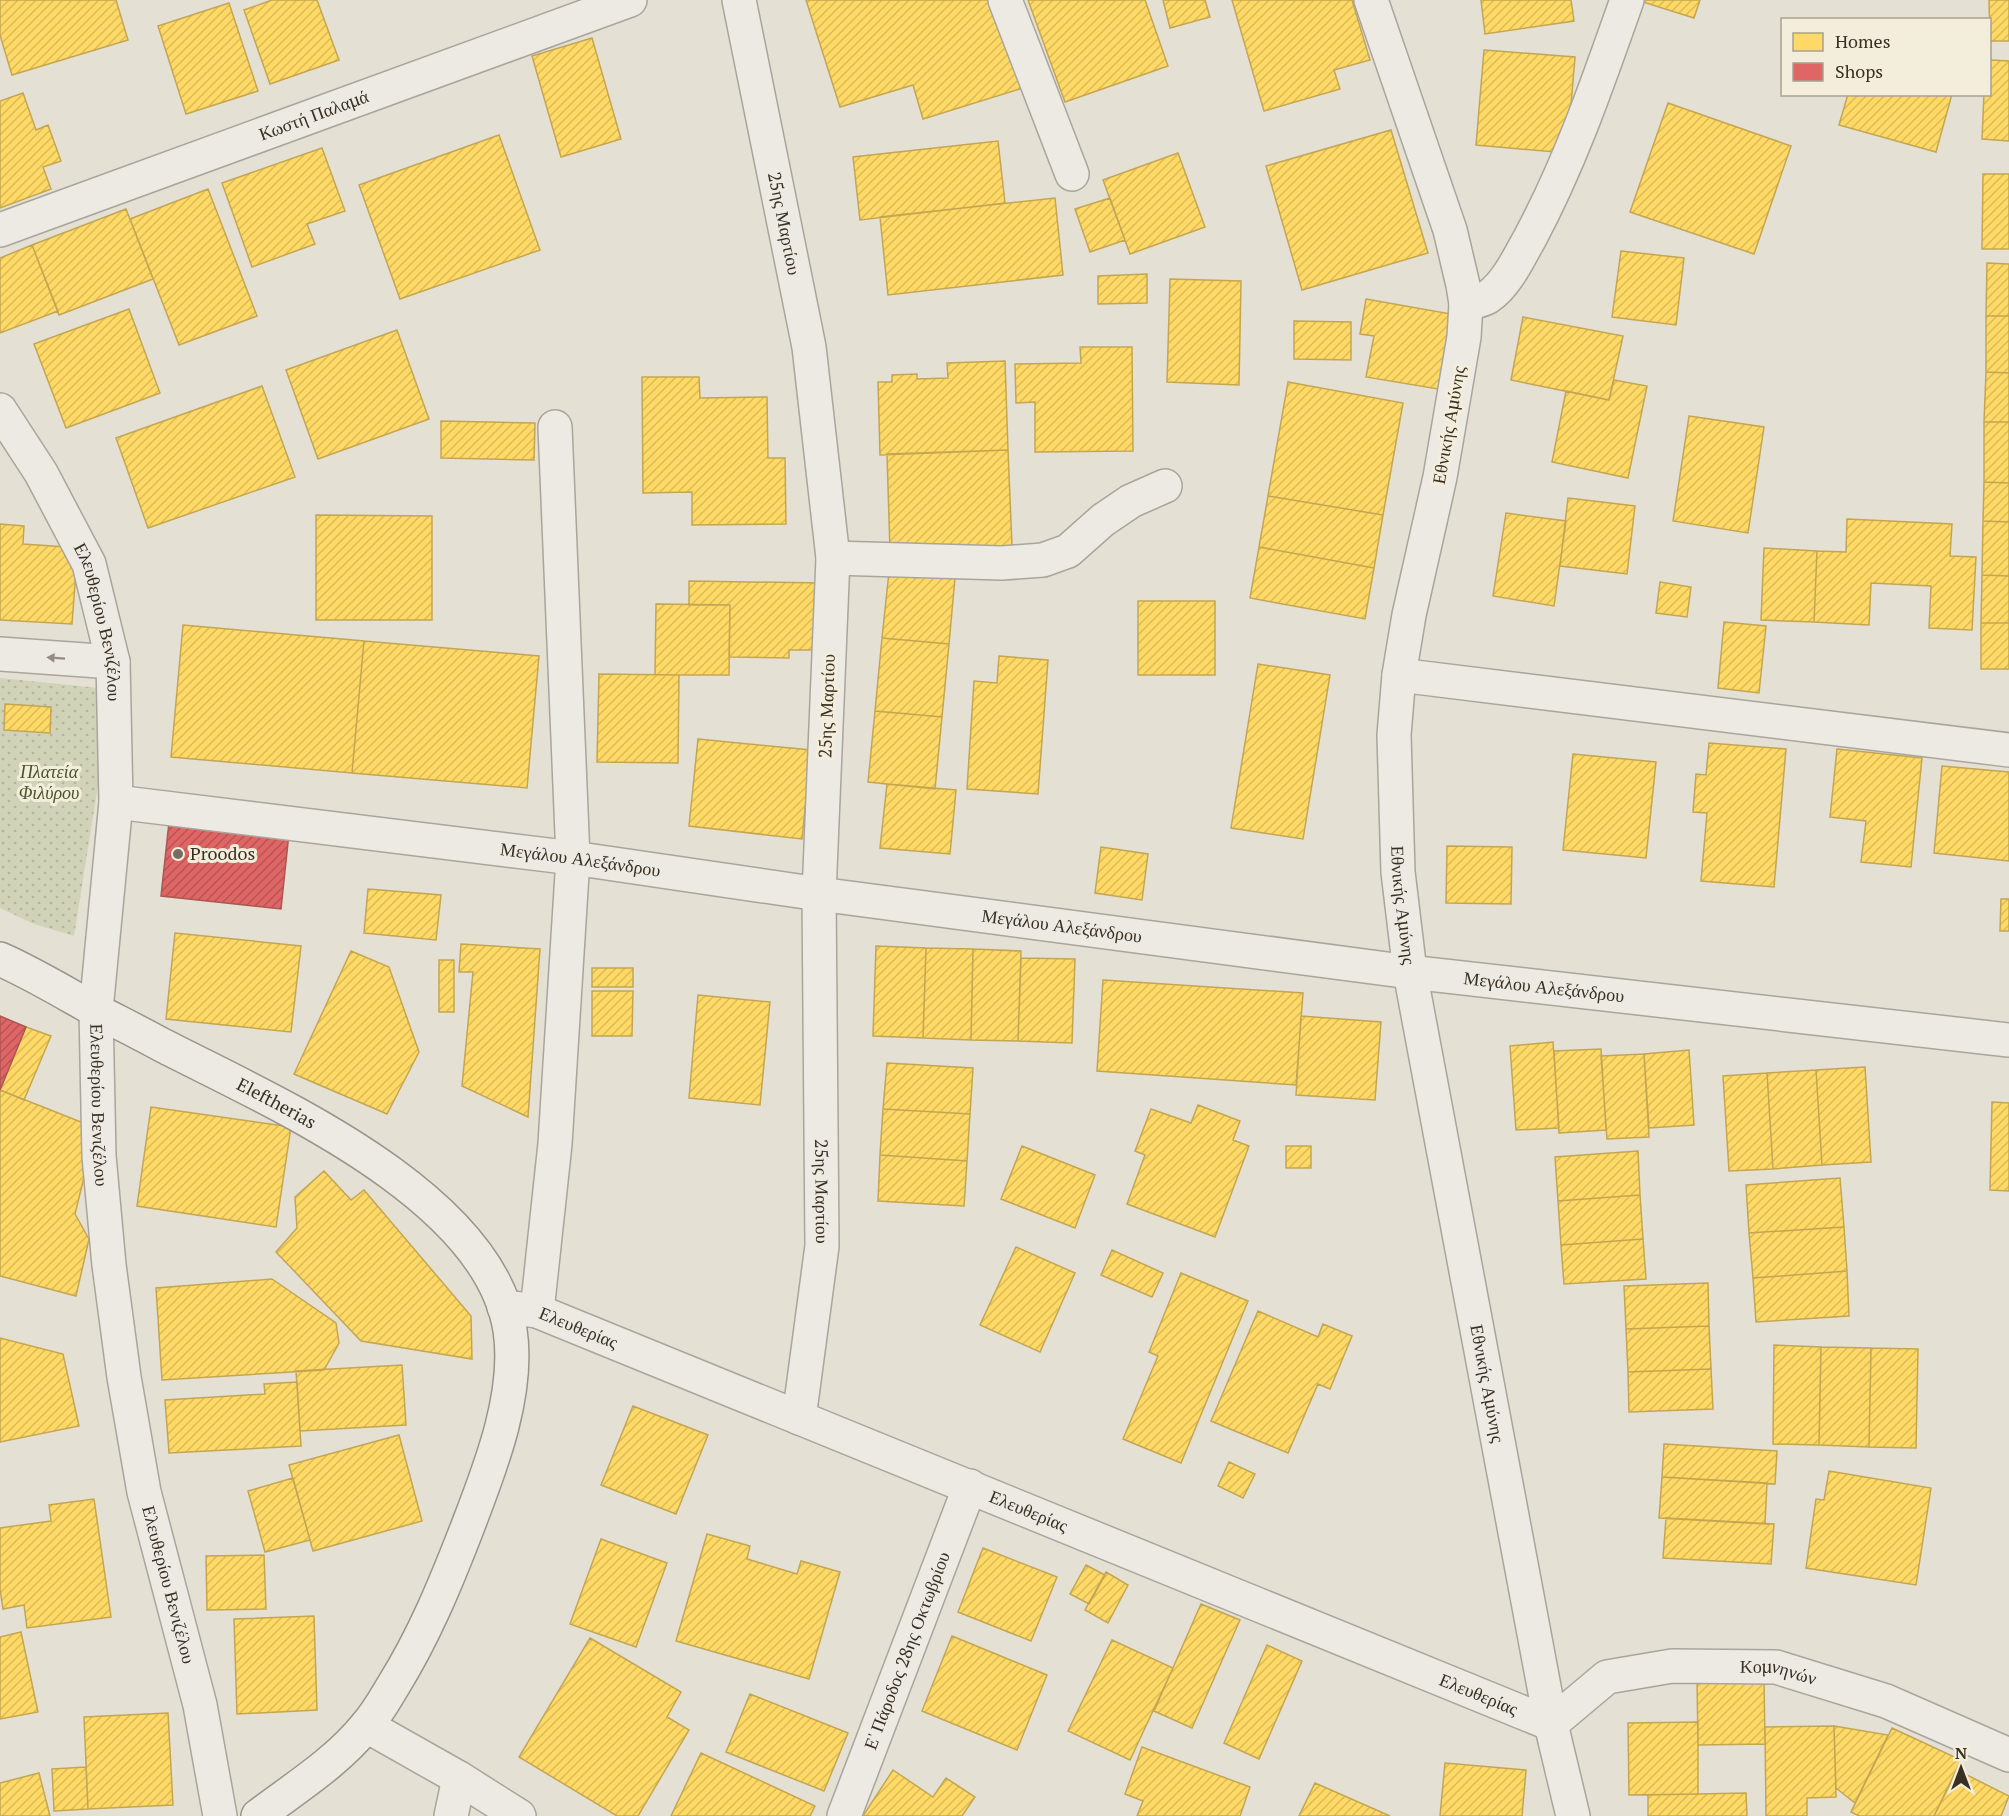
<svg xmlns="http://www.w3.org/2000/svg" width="2009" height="1816" viewBox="0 0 2009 1816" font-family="'PT Serif',serif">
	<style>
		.grass { fill: url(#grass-dots) }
		.homes { fill: url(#homes-hatch); stroke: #c4a652; stroke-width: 1.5 }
		.shops { fill: url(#shops-hatch); stroke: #ae5652; stroke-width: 1.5 }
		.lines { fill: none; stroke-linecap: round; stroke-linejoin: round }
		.street-casing { stroke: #aaa59c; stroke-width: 36 }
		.secondary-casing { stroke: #9a958c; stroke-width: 36 }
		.street { stroke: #edeae3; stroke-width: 33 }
		.secondary { stroke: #edeae3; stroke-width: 33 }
		.oneway { fill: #938c83 }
		.poi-dot { fill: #756d61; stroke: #f3eddb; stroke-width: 2 }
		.labels { text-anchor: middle; stroke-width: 6; stroke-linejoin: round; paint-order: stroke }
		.street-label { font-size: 18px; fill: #392f23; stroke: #f3eddb }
		.park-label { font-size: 18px; font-style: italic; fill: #48532c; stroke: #f3eddb }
		.poi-label { font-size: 18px; fill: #392f23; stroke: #f3eddb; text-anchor: start }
	</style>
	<defs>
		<pattern id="grass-dots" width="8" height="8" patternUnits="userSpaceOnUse" patternTransform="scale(1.5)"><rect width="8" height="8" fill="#d1d3b8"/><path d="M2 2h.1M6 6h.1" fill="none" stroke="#b4b59e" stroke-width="1.8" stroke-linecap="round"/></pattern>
		<pattern id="homes-hatch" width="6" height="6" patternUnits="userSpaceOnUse" patternTransform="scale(1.5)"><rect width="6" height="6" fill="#ffd966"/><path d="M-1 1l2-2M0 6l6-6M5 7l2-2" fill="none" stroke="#dbbb58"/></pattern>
		<pattern id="shops-hatch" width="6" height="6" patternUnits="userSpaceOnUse" patternTransform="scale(1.5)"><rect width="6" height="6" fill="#e06666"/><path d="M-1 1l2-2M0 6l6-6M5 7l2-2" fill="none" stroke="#b75454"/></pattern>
	</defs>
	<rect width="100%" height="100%" fill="#e4e0d4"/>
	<path class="grass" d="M 0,678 L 99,688 L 99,779 L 74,936 L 34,924 L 0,908 Z"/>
	<path class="homes" d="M 0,0 L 116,0 L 128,40 L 12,75 L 0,35 Z
		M 272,0 L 317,0 L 339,60 L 270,84 L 244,10 Z
		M 806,0 L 995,0 L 1023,88 L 923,119 L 913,85 L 840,107 Z
		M 1028,0 L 1145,0 L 1168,66 L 1065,102 Z
		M 1163,0 L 1205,0 L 1210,17 L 1170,28 Z
		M 1232,0 L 1352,0 L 1370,60 L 1334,70 L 1340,89 L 1264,111 Z
		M 1481,0 L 1571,0 L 1574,21 L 1485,34 Z
		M 1643,0 L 1700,0 L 1694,18 L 1643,2 Z
		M 1989,0 L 2009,0 L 2009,41 L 1990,41 Z
		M 229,3 L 258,91 L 186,114 L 158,26 Z
		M 592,38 L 621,139 L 561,157 L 532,56 Z
		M 1484,50 L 1575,57 L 1567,153 L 1476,145 Z
		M 1990,60 L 2009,61 L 2009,141 L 1982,139 L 1984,94 L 1990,94 Z
		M 23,93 L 36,130 L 48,125 L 61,161 L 43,167 L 51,189 L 0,208 L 0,101 Z
		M 1848,94 L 1952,94 L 1936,152 L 1839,125 Z
		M 1668,103 L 1791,146 L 1754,254 L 1630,212 Z
		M 1391,130 L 1428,253 L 1302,290 L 1266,166 Z
		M 499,135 L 540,250 L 400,299 L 359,185 Z
		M 998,141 L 1005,203 L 860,220 L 853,157 Z
		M 322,148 L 345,211 L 307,224 L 315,244 L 252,267 L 222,183 Z
		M 1178,153 L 1205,227 L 1130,254 L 1103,180 Z
		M 1983,174 L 2009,174 L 2009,249 L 1982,249 Z
		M 208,189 L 257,316 L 179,345 L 130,219 Z
		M 1055,198 L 1063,275 L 888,295 L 880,217 Z
		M 1110,198 L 1125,240 L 1090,252 L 1075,209 Z
		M 126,209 L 153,279 L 59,315 L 32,245 Z
		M 32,245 L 58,311 L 0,333 L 0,258 Z
		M 1621,251 L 1684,258 L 1676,325 L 1612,317 Z
		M 1987,263 L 2009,264 L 2009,316 L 1986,316 Z
		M 1147,274 L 1147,303 L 1098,304 L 1098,276 Z
		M 1170,279 L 1241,281 L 1239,385 L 1167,382 Z
		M 1366,299 L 1451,314 L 1438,389 L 1366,377 L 1374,336 L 1360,334 Z
		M 129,309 L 160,393 L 66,428 L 34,344 Z
		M 1986,316 L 2009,316 L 2009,373 L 1986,372 Z
		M 1523,317 L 1623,336 L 1609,400 L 1511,380 Z
		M 1294,321 L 1351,322 L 1351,360 L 1294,359 Z
		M 397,330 L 429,419 L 318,459 L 286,370 Z
		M 1080,347 L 1132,347 L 1133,451 L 1035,452 L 1035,402 L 1016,403 L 1015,364 L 1081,363 Z
		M 1005,361 L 1008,450 L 880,455 L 878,382 L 892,382 L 892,375 L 917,374 L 917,379 L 948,378 L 947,363 Z
		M 1986,372 L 2009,373 L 2009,422 L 1984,422 Z
		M 642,377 L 699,377 L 700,398 L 767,397 L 768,458 L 785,458 L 786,524 L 692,525 L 692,492 L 643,493 Z
		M 1614,380 L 1647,386 L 1628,478 L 1552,462 L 1566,391 L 1609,400 Z
		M 1288,382 L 1403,403 L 1383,515 L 1268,496 Z
		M 262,386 L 295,477 L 148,528 L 116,438 Z
		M 1689,416 L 1764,427 L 1748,533 L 1673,521 Z
		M 441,421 L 535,423 L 534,460 L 441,458 Z
		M 1984,422 L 2009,422 L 2009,483 L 1984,482 Z
		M 1008,450 L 1012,546 L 890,551 L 887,454 Z
		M 1984,482 L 2009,483 L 2009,522 L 1983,521 Z
		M 1268,496 L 1383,515 L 1374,568 L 1259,547 Z
		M 1568,498 L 1635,506 L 1627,574 L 1560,566 Z
		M 1506,513 L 1566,521 L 1554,606 L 1493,596 Z
		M 316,515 L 432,516 L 432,620 L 316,620 Z
		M 1847,519 L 1952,524 L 1950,556 L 1976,557 L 1972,630 L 1929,628 L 1931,586 L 1871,583 L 1869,625 L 1814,622 L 1817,551 L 1846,552 Z
		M 1983,521 L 2009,522 L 2009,576 L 1982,575 Z
		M 0,524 L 24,526 L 23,544 L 67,547 L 76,571 L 72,624 L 0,620 Z
		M 1259,547 L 1374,568 L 1365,619 L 1250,598 Z
		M 1764,548 L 1817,551 L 1814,622 L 1761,620 Z
		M 889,572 L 955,578 L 949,644 L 882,638 Z
		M 1982,575 L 2009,576 L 2009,623 L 1981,623 Z
		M 689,581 L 821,583 L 820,650 L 789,650 L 789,658 L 729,657 L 730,605 L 689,605 Z
		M 1660,582 L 1691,587 L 1687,617 L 1656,613 Z
		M 1138,601 L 1215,601 L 1215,675 L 1138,675 Z
		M 656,604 L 730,605 L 729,675 L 655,675 Z
		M 1724,622 L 1766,626 L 1759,693 L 1718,688 Z
		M 1981,623 L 2009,623 L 2009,669 L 1981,669 Z
		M 183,625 L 364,641 L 352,773 L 171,757 Z
		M 882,638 L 949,644 L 942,717 L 875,711 Z
		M 364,641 L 539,656 L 527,788 L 352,773 Z
		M 999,656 L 1048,660 L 1038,794 L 967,789 L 974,681 L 997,683 Z
		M 1258,664 L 1330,675 L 1303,839 L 1231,828 Z
		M 599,674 L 679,675 L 678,763 L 597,762 Z
		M 5,704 L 51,707 L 50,733 L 4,730 Z
		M 875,711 L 942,717 L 935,789 L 868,782 Z
		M 698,739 L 811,750 L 802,839 L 689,826 Z
		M 1709,743 L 1786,749 L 1774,887 L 1701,881 L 1707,813 L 1693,812 L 1696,774 L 1706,775 Z
		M 1837,749 L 1922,758 L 1911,867 L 1861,862 L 1866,821 L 1830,817 Z
		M 1573,754 L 1656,762 L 1646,858 L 1563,850 Z
		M 1942,766 L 2009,772 L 2009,861 L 1934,853 Z
		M 887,784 L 956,790 L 950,854 L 880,848 Z
		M 1447,846 L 1512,847 L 1511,904 L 1446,903 Z
		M 1101,847 L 1148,854 L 1142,900 L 1095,893 Z
		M 368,889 L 441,895 L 436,940 L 364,933 Z
		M 2001,899 L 2009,899 L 2009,931 L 2000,931 Z
		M 175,933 L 301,946 L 291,1032 L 166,1019 Z
		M 461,944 L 540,949 L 528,1117 L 462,1086 L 473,972 L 459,972 Z
		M 876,946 L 926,948 L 923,1038 L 873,1036 Z
		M 926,948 L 973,949 L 971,1040 L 923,1038 Z
		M 973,949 L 1021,951 L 1018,1041 L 971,1040 Z
		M 351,951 L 389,967 L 419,1052 L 387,1114 L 294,1074 Z
		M 1021,958 L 1075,959 L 1072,1043 L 1018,1041 Z
		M 439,960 L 454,960 L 454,1012 L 439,1012 Z
		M 592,968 L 633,968 L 633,987 L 592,987 Z
		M 1103,980 L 1303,993 L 1296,1085 L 1097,1071 Z
		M 592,991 L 633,991 L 632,1036 L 592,1036 Z
		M 698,995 L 770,1002 L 760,1105 L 689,1098 Z
		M 1301,1016 L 1381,1022 L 1375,1100 L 1296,1095 Z
		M 26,1027 L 51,1036 L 24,1100 L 0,1090 Z
		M 1553,1042 L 1559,1128 L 1516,1130 L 1510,1046 Z
		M 1601,1049 L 1606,1130 L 1559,1133 L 1554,1051 Z
		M 1689,1050 L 1694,1125 L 1649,1128 L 1644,1054 Z
		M 1644,1054 L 1649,1137 L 1607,1139 L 1601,1056 Z
		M 887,1063 L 973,1068 L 970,1114 L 883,1109 Z
		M 1865,1067 L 1871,1162 L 1822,1165 L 1816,1070 Z
		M 1816,1070 L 1822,1165 L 1773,1169 L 1767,1073 Z
		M 1767,1073 L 1773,1169 L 1729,1171 L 1723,1076 Z
		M 0,1090 L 96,1128 L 75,1214 L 89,1239 L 76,1296 L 0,1276 Z
		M 1992,1102 L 2009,1103 L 2009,1191 L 1990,1190 Z
		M 1198,1105 L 1240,1121 L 1233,1140 L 1249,1146 L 1215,1237 L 1127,1204 L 1145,1155 L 1135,1151 L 1151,1109 L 1191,1123 Z
		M 151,1107 L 291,1127 L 276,1227 L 137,1206 Z
		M 883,1109 L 970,1114 L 967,1161 L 880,1155 Z
		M 1022,1146 L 1095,1175 L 1075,1228 L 1001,1199 Z
		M 1286,1146 L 1311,1146 L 1311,1168 L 1286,1168 Z
		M 1638,1151 L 1640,1195 L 1558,1201 L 1555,1157 Z
		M 880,1155 L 967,1161 L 964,1206 L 878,1201 Z
		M 324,1171 L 351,1200 L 364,1190 L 471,1316 L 472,1359 L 361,1341 L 276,1252 L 297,1228 L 295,1197 Z
		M 1840,1178 L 1844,1227 L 1749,1233 L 1746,1185 Z
		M 1640,1195 L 1643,1239 L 1561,1245 L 1558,1201 Z
		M 1844,1227 L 1847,1271 L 1753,1278 L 1749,1233 Z
		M 1643,1239 L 1646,1279 L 1564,1284 L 1561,1245 Z
		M 1016,1247 L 1075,1273 L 1040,1352 L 980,1325 Z
		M 1112,1250 L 1163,1273 L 1152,1297 L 1101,1275 Z
		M 1847,1271 L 1849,1316 L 1756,1322 L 1753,1278 Z
		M 1181,1273 L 1248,1301 L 1181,1463 L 1123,1439 L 1158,1356 L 1149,1352 Z
		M 272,1279 L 336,1323 L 339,1343 L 324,1370 L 162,1380 L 156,1288 Z
		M 1708,1283 L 1709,1326 L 1626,1329 L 1624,1286 Z
		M 1258,1311 L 1318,1337 L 1323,1324 L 1352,1336 L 1330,1389 L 1318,1384 L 1288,1453 L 1211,1421 Z
		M 1709,1326 L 1711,1369 L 1628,1372 L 1626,1329 Z
		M 0,1338 L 63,1354 L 79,1426 L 0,1442 Z
		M 1774,1345 L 1821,1347 L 1819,1445 L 1773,1444 Z
		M 1821,1347 L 1871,1348 L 1869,1447 L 1819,1445 Z
		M 1871,1348 L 1918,1349 L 1916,1448 L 1869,1447 Z
		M 402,1365 L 406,1425 L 300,1431 L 296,1371 Z
		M 1711,1369 L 1713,1409 L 1629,1412 L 1628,1372 Z
		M 297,1382 L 301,1446 L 169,1453 L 165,1400 L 265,1394 L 264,1384 Z
		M 633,1406 L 708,1435 L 676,1514 L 601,1485 Z
		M 399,1435 L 422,1521 L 313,1551 L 289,1465 Z
		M 1664,1444 L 1777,1451 L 1775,1484 L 1662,1477 Z
		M 1229,1462 L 1255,1474 L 1243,1498 L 1218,1486 Z
		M 1829,1471 L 1931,1488 L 1916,1585 L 1806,1568 L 1816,1499 L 1824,1500 Z
		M 1662,1477 L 1767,1483 L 1765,1524 L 1659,1518 Z
		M 293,1478 L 310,1540 L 265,1552 L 248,1491 Z
		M 94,1499 L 111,1617 L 27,1628 L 24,1605 L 3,1609 L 0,1589 L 0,1528 L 51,1521 L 49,1505 Z
		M 1666,1518 L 1774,1524 L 1771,1564 L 1663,1558 Z
		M 707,1534 L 750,1546 L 747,1559 L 797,1574 L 801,1561 L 840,1572 L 809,1679 L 676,1641 Z
		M 601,1539 L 667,1563 L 636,1647 L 570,1624 Z
		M 983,1548 L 1057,1577 L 1031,1641 L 958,1612 Z
		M 264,1555 L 266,1609 L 207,1610 L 206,1556 Z
		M 1086,1565 L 1105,1575 L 1089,1604 L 1070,1594 Z
		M 1106,1572 L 1128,1585 L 1108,1623 L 1085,1610 Z
		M 1201,1604 L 1240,1620 L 1192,1728 L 1154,1711 Z
		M 314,1616 L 317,1710 L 237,1714 L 234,1619 Z
		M 21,1632 L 38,1712 L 0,1719 L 0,1637 Z
		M 952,1636 L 1047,1675 L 1017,1750 L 922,1711 Z
		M 590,1638 L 681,1692 L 667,1717 L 689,1730 L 638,1816 L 617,1816 L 519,1757 Z
		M 1112,1640 L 1173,1668 L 1130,1760 L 1068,1731 Z
		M 1267,1645 L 1302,1661 L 1259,1759 L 1224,1743 Z
		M 1764,1678 L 1765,1744 L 1698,1745 L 1697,1680 Z
		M 750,1694 L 848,1733 L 824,1791 L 726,1752 Z
		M 168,1713 L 173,1805 L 88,1809 L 84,1717 Z
		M 1698,1722 L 1698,1794 L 1629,1795 L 1628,1723 Z
		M 1834,1726 L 1888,1735 L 1855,1803 L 1836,1788 Z
		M 1834,1726 L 1836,1797 L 1807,1798 L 1807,1816 L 1766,1816 L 1765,1727 Z
		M 1892,1728 L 1961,1760 L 1934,1816 L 1859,1816 L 1851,1812 Z
		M 1142,1747 L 1250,1787 L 1240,1816 L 1137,1816 L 1143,1801 L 1125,1794 Z
		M 701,1753 L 815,1806 L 810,1816 L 671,1816 Z
		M 1445,1763 L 1526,1770 L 1522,1816 L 1440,1816 Z
		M 86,1767 L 88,1809 L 54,1811 L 52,1769 Z
		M 893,1770 L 933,1797 L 946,1778 L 975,1797 L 962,1816 L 863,1816 Z
		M 1957,1770 L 2009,1796 L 2001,1816 L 1934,1816 Z
		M 39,1773 L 50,1816 L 0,1816 L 0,1783 Z
		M 1315,1783 L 1390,1816 L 1299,1816 Z
		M 1746,1793 L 1747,1816 L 1648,1816 L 1648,1795 Z"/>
	<path class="shops" d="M 170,813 L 289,833 L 281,909 L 161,896 Z
		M 0,1016 L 26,1027 L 0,1090 Z"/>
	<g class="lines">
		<g class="street-casing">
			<g id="street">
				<path id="s1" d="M 739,0 L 809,347 L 833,558 L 819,894 L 822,1246 L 799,1418"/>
				<path d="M 1005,0 L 1072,174"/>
				<path id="s2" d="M 1371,0 L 1450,230 L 1463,285 L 1466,304 L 1464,337 L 1440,477 L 1409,615 L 1399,675 L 1394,735 L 1398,872 L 1410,972 L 1551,1724 L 1573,1816"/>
				<path id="s3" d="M 0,230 L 630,0"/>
				<path d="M 1466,304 C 1473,302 1481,301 1488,297 C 1507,284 1519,257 1530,238 C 1571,161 1598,82 1627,0"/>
				<path id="s4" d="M 0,410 L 41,473 L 89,564 L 113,662 L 116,802 L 96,1010 L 99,1156 L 109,1265 L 124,1377 L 144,1492 L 200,1705 L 220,1816"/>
				<path d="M 833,558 L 1002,563 L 1043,560 L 1068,551 L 1103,520 L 1131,501 L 1165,486"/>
				<path d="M 0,654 L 113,662"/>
				<path d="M 1399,675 L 2009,750"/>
				<path id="s5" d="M 116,802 L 573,858 L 819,894 L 1410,972 L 2009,1040"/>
				<path id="s6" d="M 504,1307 L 537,1311 L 1551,1724 L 1607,1677 L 1672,1666 L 1776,1667 L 1886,1701 L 2009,1755"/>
				<path d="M 537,1311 L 555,1144 L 573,858 L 555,427"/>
				<path d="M 367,1726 L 459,1778 L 519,1816"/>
				<path d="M 451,1816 L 459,1778"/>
				<path id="s7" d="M 844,1816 L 970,1486"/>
			</g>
		</g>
		<g class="secondary-casing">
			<g id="secondary">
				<path id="s8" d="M 0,959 C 34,974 65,993 97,1011 C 118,1022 140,1033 162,1045 C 271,1101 489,1195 510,1330 C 520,1395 489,1471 466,1531 C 445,1585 424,1636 393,1686 C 385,1699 377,1714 366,1726 C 337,1762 295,1788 258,1816"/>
			</g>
		</g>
		<use href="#street" class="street"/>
		<use href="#secondary" class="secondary"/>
	</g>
	<defs><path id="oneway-solid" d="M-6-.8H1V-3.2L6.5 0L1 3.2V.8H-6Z" transform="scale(1.5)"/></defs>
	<use class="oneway" href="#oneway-solid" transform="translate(56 658) rotate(-176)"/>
	<circle class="poi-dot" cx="178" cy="854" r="6"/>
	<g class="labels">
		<g class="street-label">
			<text dy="6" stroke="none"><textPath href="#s3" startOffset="334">Κωστή Παλαμά</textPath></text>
			<text dy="6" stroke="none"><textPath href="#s1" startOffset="228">25ης Μαρτίου</textPath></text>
			<text transform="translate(1449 425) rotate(-80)" y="6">Εθνικής Αμύνης</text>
			<text dy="6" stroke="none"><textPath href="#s4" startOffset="237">Ελευθερίου Βενιζέλου</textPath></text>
			<text transform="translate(827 706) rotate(-88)" y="6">25ης Μαρτίου</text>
			<text dy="6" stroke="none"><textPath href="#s5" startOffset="468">Μεγάλου Αλεξάνδρου</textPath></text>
			<text dy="6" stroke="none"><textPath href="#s2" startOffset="927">Εθνικής Αμύνης</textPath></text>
			<text dy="6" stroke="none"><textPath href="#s5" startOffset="954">Μεγάλου Αλεξάνδρου</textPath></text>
			<text dy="6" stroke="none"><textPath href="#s5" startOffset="1440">Μεγάλου Αλεξάνδρου</textPath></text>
			<text dy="6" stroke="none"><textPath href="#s4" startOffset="723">Ελευθερίου Βενιζέλου</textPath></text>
			<text dy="6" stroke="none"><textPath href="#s8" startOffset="312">Eleftherias</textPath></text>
			<text dy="6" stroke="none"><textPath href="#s1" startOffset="1200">25ης Μαρτίου</textPath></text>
			<text dy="6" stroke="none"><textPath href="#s6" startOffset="78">Ελευθερίας</textPath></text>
			<text dy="6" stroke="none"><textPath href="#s2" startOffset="1413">Εθνικής Αμύνης</textPath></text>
			<text dy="6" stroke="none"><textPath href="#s6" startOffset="564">Ελευθερίας</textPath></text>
			<text dy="6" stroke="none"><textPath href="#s4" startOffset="1209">Ελευθερίου Βενιζέλου</textPath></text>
			<text dy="6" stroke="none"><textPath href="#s7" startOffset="177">Ε' Πάροδος 28ης Οκτωβρίου</textPath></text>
			<text dy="6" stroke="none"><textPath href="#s6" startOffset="1374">Κομνηνών</textPath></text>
			<text dy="6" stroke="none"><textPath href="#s6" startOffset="1050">Ελευθερίας</textPath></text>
		</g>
		<g class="park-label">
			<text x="49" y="778">Πλατεία<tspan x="49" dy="21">Φιλύρου</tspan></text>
		</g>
		<g class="poi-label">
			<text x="190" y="860">Proodos</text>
		</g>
	</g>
	<rect x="1781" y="18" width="210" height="78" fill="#f3eddb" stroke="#a9a191" stroke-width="1.5"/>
	<rect x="1793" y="33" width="30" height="18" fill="#ffd966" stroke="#a9a191" stroke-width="1.5"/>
	<text x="1835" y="48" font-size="18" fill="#392f23">Homes</text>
	<rect x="1793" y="63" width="30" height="18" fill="#e06666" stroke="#a9a191" stroke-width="1.5"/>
	<text x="1835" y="78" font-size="18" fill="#392f23">Shops</text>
	<g transform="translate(1961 1768)" stroke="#f3eddb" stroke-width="4.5" paint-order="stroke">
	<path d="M0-4.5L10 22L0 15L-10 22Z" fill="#392f23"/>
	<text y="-9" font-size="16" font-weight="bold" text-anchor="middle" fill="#392f23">N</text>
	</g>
</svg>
